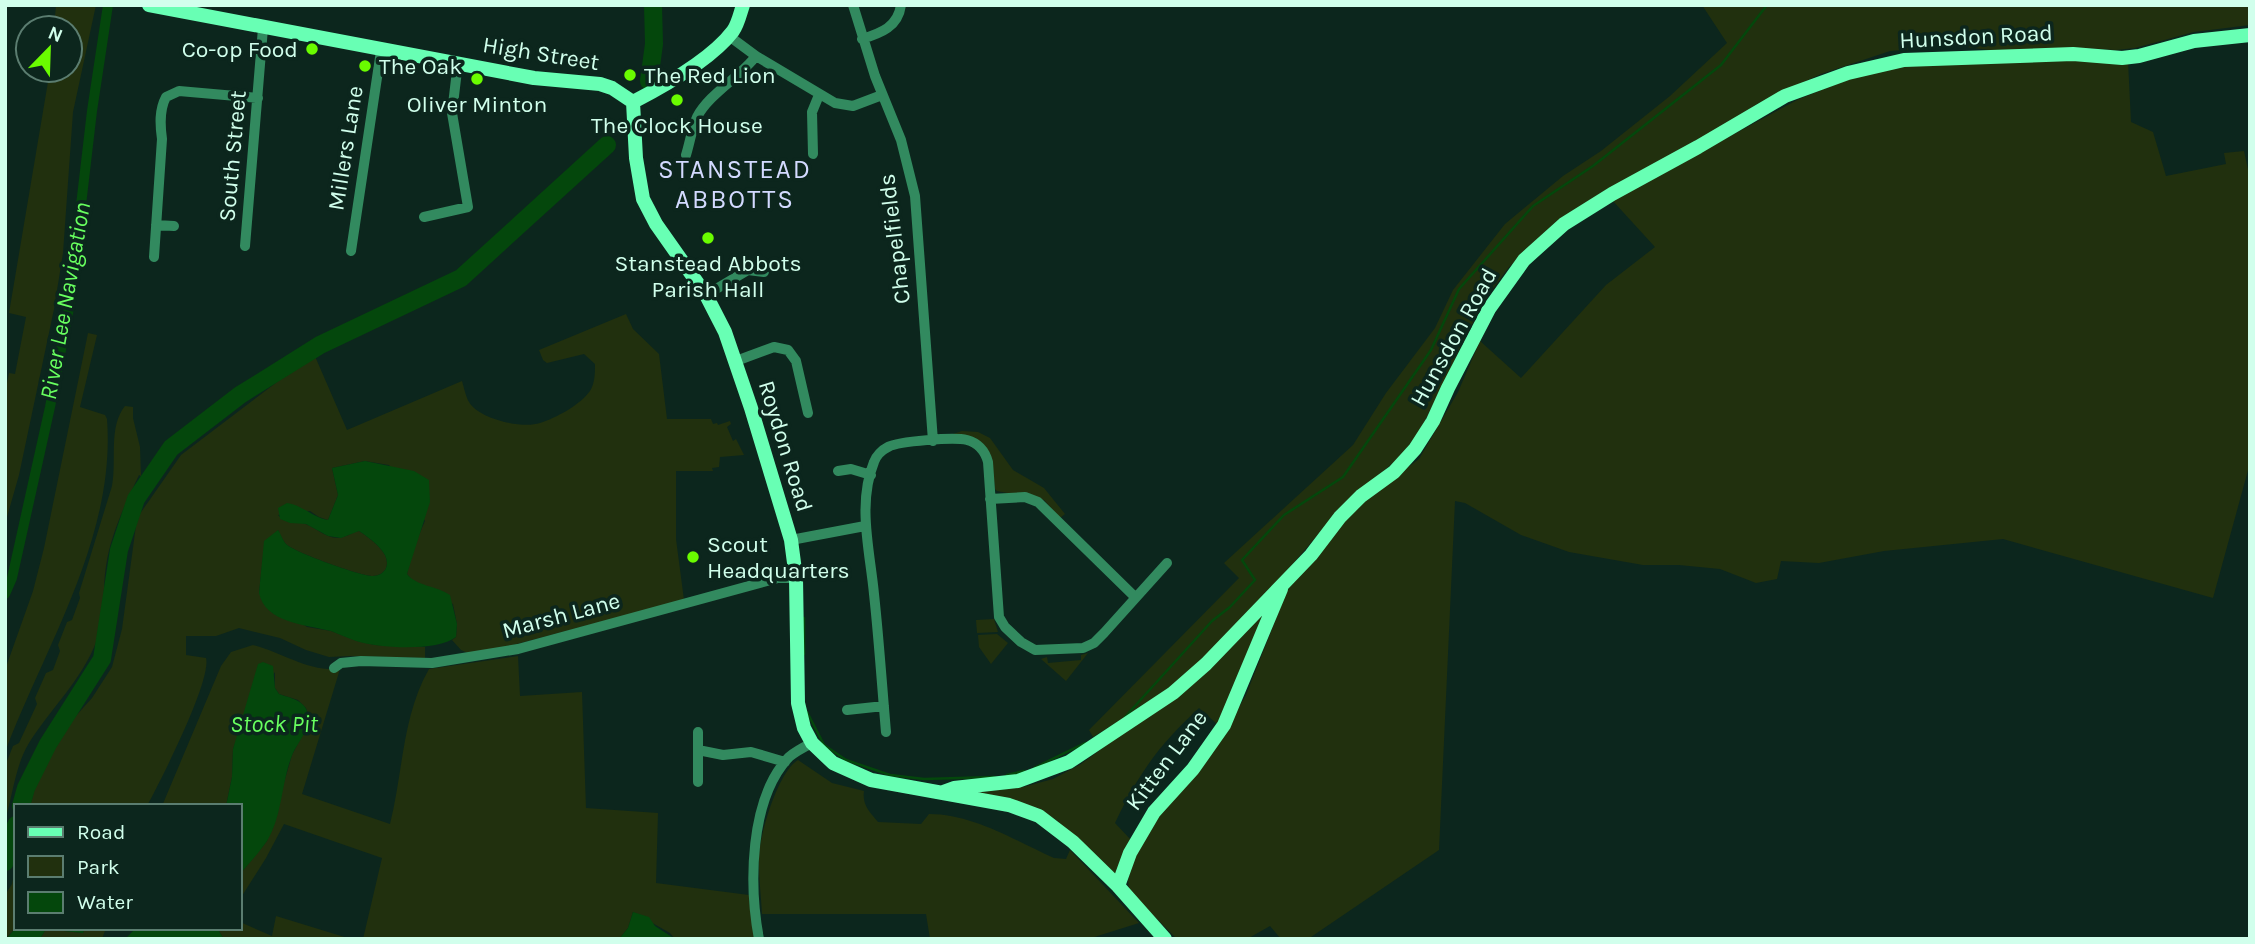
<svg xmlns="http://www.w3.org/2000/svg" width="2255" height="944" viewBox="0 0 2255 944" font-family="Karla,sans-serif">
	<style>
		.green { fill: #21300e }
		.water { fill: #04470c }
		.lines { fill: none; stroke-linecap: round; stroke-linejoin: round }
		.stream { stroke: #04470c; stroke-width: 2.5 }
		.canal { stroke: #04470c; stroke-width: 10 }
		.river { stroke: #04470c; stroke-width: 18 }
		.street { stroke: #328a5f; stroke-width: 10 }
		.secondary { stroke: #68ffb4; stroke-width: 14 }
		.poi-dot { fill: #6afc00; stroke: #0c261d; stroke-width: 2.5 }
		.labels { text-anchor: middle; stroke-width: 7; stroke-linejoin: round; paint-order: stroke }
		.street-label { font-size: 23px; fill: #d1ffec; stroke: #0c261d }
		.poi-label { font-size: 23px; fill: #d1ffec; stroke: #0c261d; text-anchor: start }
		.water-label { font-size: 24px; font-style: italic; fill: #68ff5f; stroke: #0c261d }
		.quarter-label { font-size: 26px; letter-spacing: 2px; fill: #d3daff; stroke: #0c261d }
	</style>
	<rect width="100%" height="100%" fill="#0c261d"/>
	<path class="green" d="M 56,5 L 96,5 L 73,112 L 63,253 L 54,309 L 19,475 L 5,524 L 5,393 L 9,373 L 15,374 L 26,317 L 9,313 L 50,70 L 70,70 L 70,28 L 54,28 Z
		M 1702,5 L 2250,5 L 2250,25 L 2194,32 L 2135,48 L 2116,50 L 2084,48 L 2007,52 L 1956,46 L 1890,51 L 1821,74 L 1757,104 L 1711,135 L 1551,228 L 1509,267 L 1487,297 L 1463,341 L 1443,386 L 1418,434 L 1403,454 L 1340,509 L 1272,588 L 1200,662 L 1168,691 L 1093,737 L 1089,730 L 1239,578 L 1224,563 L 1353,445 L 1386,393 L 1435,328 L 1453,290 L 1505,224 L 1563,176 L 1601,151 L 1670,96 L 1727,43 Z
		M 2066,59 L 2128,61 L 2131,122 L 2153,132 L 2166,176 L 2226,164 L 2224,153 L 2244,151 L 2250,179 L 2250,463 L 2213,598 L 2003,539 L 1884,551 L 1819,563 L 1781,561 L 1777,579 L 1756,583 L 1720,569 L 1679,565 L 1643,565 L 1569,552 L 1521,535 L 1465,503 L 1455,501 L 1439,850 L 1308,939 L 1281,939 L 1270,926 L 1247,939 L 1177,939 L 1129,891 L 1128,880 L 1134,856 L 1147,830 L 1224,733 L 1246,695 L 1287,591 L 1296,576 L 1355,507 L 1419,459 L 1458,392 L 1480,341 L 1521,378 L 1606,285 L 1655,247 L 1612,200 L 1799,99 L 1857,76 L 1901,66 Z
		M 626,314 L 633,329 L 659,354 L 667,419 L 711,419 L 713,424 L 717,423 L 718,425 L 730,421 L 731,424 L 727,427 L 733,441 L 736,439 L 744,455 L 720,457 L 719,467 L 712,468 L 713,471 L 676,471 L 676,539 L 684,600 L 505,647 L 468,653 L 461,650 L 452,640 L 456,637 L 457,624 L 453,604 L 412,580 L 407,574 L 412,551 L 425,521 L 389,465 L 365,461 L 332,468 L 338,495 L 328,520 L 319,517 L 310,511 L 278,515 C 285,524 292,521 302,523 C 315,526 324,538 338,538 C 345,538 352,532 359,531 C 369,538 392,553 386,568 C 384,573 378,576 373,576 C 360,576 294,552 286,544 C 283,541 280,534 278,530 L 263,557 L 259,593 L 307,627 L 331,631 L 357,641 L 375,645 L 425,647 L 425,658 L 350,656 L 329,657 L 306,650 L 280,638 L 239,628 L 216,636 L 186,636 L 186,655 L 206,658 C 212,680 160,782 147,806 L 30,806 L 43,759 L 56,738 L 92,698 L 112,667 L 122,629 L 137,518 L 181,455 L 314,354 L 347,430 L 462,381 C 464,388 466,397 469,402 C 479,419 522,429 540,423 C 556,418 580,405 590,391 C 595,383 595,373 595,364 L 584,354 L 547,363 L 543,360 L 539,350 Z
		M 88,333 L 97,335 L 80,407 L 105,415 L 107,419 C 116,537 45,646 5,752 L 5,670 L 33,591 L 44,548 Z
		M 125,406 L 133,407 L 133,418 L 140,447 L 141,476 L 139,475 C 125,505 111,533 106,566 C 102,591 106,616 97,640 C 82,680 51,708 29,743 C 15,766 13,795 5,820 L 5,766 L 13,746 L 19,743 L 37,704 L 35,698 L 46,673 L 53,670 L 60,651 L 58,645 L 67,622 L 72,620 L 80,598 L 79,593 L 112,486 C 117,460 108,427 125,406 Z
		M 962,431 L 978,432 L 990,438 L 1013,470 L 1044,488 L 1065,514 L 1060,518 L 1044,500 L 997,491 L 995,489 L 992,461 L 953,434 Z
		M 1271,601 L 1217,724 L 1199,708 C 1158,746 1139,773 1115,823 L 1131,840 L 1117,879 L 1055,819 L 1038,810 L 974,793 L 1023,787 L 1053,779 L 1081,764 L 1124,732 Z
		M 994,619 L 998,632 L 977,633 L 976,620 Z
		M 997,634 L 1008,643 L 991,664 L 979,647 L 978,635 Z
		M 253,645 C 284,653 308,672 340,669 L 302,794 L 390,824 C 403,773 402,716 429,669 L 518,656 L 520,696 L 582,692 L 586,808 L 658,813 L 656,883 L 749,895 L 755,939 L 675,939 L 670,933 L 633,912 L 628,928 L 619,939 L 363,939 L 382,858 L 284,824 L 266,858 L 240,899 L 240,874 L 267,841 L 292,755 L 308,724 L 309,717 L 306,708 L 298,700 L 279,694 L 275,688 L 275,672 L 241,727 L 233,749 L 232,777 L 226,806 L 162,806 L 221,666 L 231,652 Z
		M 1088,653 L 1066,681 L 1041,659 L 1047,657 L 1048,663 L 1081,660 L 1081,655 Z
		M 798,760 L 832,783 L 864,791 C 862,805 869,811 878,822 L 921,824 L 929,814 C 973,814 1014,840 1054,858 L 1066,859 L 1070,850 L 1139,923 L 1088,939 L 930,939 L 926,914 L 762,914 C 761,894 758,873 759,854 C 761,831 778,772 798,760 Z
		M 16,864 L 16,928 L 5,939 L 5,895 L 12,884 Z
		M 276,916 L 351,939 L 224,939 L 217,928 L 240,928 L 240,922 L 272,936 Z
		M 85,928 L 106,928 L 102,939 L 40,939 L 46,929 L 83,933 Z"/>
	<path class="water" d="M 365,461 L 414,471 L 429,480 L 430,502 L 407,574 C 416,586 437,586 450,595 L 457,624 L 456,637 C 437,652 378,648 356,641 C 347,638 339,634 331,631 C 307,625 265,623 259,593 L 264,541 L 278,530 C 281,534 283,541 286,544 C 294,552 360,576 373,576 C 378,576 384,573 386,568 C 392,553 369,538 359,531 L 341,538 L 328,536 L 306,524 L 290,523 L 280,519 L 278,508 L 287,503 C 302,505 314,518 328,520 L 338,495 L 332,468 Z
		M 263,662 L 273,666 L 275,688 L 279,694 C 290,698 305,700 308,714 C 312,727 298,742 293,753 C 281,781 283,815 267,841 C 259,853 249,863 240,874 L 240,806 L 226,806 L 232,777 L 233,749 L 258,664 Z
		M 633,912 L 649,917 L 655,926 L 675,939 L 619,939 L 628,928 Z
		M 16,928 L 85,928 L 83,933 L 46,929 L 40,939 L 6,939 Z
		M 136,928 L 217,928 L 224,939 L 125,939 Z"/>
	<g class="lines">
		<path class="stream" d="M 804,618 L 804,654
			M 807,712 L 824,745 L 846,760 L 890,775 L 924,779 L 994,777
			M 1125,717 L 1212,621 L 1230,607 L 1255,580 L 1242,560 L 1284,515 L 1343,477 L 1431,350 L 1459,289 L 1533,206 L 1593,166 L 1721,65 L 1767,5
			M 1034,768 L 1085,743
			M 1007,775 L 1024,771"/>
		<path class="canal" d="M 5,594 L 12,578 L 50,407 L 69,308 L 92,111 L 108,5"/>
		<path class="river" d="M 649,81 L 654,44 L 653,5
			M 21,806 L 26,788 L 48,744 L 102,659 L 119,550 L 136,499 L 171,448 L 240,395 L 320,345 L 461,278 L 607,145
			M 5,862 L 16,825"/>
		<path class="street" d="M 853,5 L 875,76 L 901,140 L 915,196 L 933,441
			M 729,36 L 756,56 L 835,103 L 853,106 L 882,95
			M 862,39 C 881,33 898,27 901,5
			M 813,154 L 812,112 L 819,95
			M 686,155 C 690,142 692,128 697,117 C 709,94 740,77 756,56
			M 424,217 L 468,207 L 452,113 L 458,62
			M 156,225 L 174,226
			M 245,246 L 263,28
			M 351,251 L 381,51
			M 154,257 L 162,139 C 160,125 159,110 166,97 L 179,91 L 258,98
			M 706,295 L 748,270 L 764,272
			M 736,361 L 774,347 L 788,350 L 796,361 L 808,413
			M 838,471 L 851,469 L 871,475
			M 990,499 L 1025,497 L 1038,502 L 1135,597
			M 791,540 L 865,526
			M 334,668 L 341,663 L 361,661 L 432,663 L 518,649 L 778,578 L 796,578
			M 847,710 L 884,706
			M 886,732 C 882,686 879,640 874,594 C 870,551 857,504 874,462 C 876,456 882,450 888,447 C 899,441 954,437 967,440 C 978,443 985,451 988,462 L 999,617 L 1005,627 L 1021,642 L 1035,650 L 1083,648 L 1094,643 L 1104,633 L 1167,563
			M 698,750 L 723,755 L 751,752 L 785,762
			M 698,782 L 698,732
			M 759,939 C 749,886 749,799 789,757 C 796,751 804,747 812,743"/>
		<path class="secondary" d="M 149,5 L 534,78 L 600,84 L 612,88 L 633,102
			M 633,102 L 636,158 L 643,199 L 656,224 L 706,295 L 725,332 L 751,408 L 791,540 L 796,578 L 798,703 L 804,728 L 812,743 L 833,763 L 871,780 L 1009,805 L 1039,816 L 1073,842 L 1118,886 L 1165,939
			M 633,102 C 664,86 711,60 733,31 C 738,24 740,14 743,5
			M 943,792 L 954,788 L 1018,781 L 1069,762 L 1173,693 L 1206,664 L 1311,555 L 1340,517 L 1361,496 L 1394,472 L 1415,449 L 1433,421 L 1448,388 L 1489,309 L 1524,260 L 1564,224 L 1612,194 L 1698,147 L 1785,96 L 1848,73 L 1904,60 L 2073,54 L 2122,58 L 2139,56 L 2194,41 L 2250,35
			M 1118,886 L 1130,853 L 1154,812 L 1193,769 L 1224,725 L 1281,589"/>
	</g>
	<g class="poi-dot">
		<circle cx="312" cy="49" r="7"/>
		<circle cx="365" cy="66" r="7"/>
		<circle cx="630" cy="75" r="7"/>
		<circle cx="477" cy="79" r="7"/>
		<circle cx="677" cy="100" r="7"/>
		<circle cx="708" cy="238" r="7"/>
		<circle cx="693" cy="557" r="7"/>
	</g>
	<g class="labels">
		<g class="street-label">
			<text transform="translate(1976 36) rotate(-3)" y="8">Hunsdon Road</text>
			<text transform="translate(541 53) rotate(9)" y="8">High Street</text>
			<text transform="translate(345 148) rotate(-81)" y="8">Millers Lane</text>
			<text transform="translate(232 156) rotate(-85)" y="8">South Street</text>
			<text transform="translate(894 239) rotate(-97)" y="8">Chapelfields</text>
			<text transform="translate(1453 337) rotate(-61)" y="8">Hunsdon Road</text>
			<text transform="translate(786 446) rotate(73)" y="8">Roydon Road</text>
			<text transform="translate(561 615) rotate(-15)" y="8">Marsh Lane</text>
			<text transform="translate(1166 760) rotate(-53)" y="8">Kitten Lane</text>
		</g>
		<g class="poi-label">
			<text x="298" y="57" text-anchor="end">Co-op Food</text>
			<text x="379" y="74">The Oak</text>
			<text x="644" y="83">The Red Lion</text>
			<text x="477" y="112" text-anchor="middle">Oliver Minton</text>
			<text x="677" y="133" text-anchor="middle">The Clock House</text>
			<text x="708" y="271" text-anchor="middle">Stanstead Abbots<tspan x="708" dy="26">Parish Hall</tspan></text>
			<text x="707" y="552">Scout<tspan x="707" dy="26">Headquarters</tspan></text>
		</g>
		<g class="water-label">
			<text transform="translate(65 301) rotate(-80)" y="8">River Lee Navigation</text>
			<text x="274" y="732">Stock Pit</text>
		</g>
		<g class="quarter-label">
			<text x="735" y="178">STANSTEAD<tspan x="735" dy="30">ABBOTTS</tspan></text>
		</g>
	</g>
	<rect width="2255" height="944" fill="none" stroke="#d1ffec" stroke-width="14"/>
	<rect x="14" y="804" width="228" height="126" fill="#0c261d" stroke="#5b7d70" stroke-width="2"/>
	<rect x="28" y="827" width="35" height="10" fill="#68ffb4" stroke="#5b7d70" stroke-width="2"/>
	<text x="77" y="839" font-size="21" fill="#d1ffec">Road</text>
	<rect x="28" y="856" width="35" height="21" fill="#21300e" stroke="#5b7d70" stroke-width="2"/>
	<text x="77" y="874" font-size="21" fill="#d1ffec">Park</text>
	<rect x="28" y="892" width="35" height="21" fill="#04470c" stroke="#5b7d70" stroke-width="2"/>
	<text x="77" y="909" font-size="21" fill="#d1ffec">Water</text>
	<g transform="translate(49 49) rotate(23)"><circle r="33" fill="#0c261d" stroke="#5b7d70" stroke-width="2"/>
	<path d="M0-5L12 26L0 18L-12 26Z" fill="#6afc00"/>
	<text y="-10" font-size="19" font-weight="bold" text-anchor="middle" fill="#d1ffec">N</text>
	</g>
</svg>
